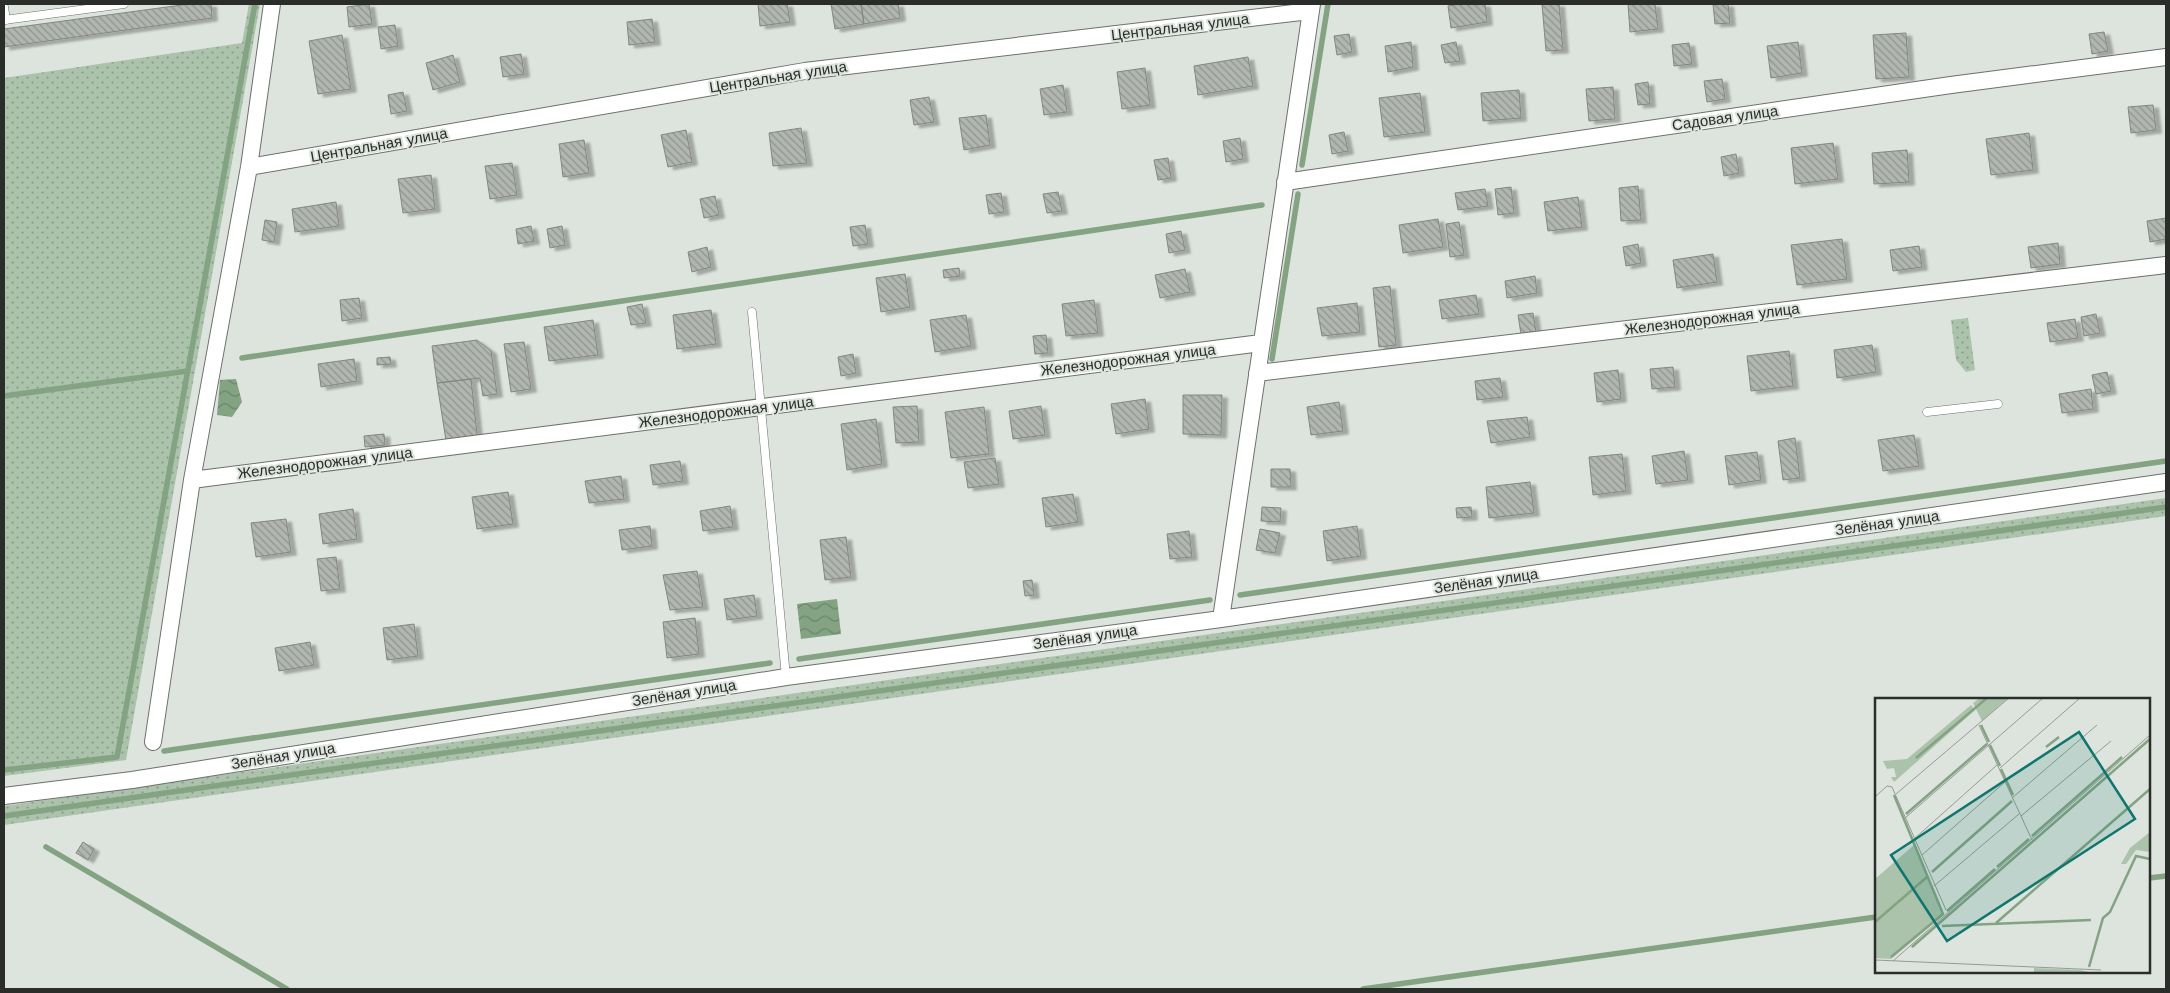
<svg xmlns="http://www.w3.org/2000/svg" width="2170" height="993" viewBox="0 0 2170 993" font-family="'Work Sans',sans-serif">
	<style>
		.green { fill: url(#green-dots) }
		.water { fill: url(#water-waves) }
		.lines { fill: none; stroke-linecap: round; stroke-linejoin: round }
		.stream { stroke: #83a383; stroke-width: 5.5 }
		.building { fill: url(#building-back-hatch); stroke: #828782; filter: url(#shadow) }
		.service-casing { stroke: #6c716c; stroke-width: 9 }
		.minor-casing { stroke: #6c716c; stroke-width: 18 }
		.service { stroke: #fff; stroke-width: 8 }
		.minor { stroke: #fff; stroke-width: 16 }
		.labels { text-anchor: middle; stroke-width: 4; stroke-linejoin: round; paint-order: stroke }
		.street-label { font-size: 15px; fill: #2a2d2a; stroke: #dde3dd }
		.inset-river { fill: none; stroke: #83a383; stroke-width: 2.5 }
		.inset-road { fill: none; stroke: #959a95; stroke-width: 1 }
		.view { fill: #0f766e; fill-opacity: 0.15; stroke: #0f766e; stroke-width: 2.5 }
		.inset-edge { fill: none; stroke: #2a2d2a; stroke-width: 2.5 }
	</style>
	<defs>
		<pattern id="green-dots" width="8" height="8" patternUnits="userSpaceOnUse" patternTransform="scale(1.25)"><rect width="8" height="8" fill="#abc2ab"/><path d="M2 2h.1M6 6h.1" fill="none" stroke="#8b9e8b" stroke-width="1.8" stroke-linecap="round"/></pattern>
		<pattern id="water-waves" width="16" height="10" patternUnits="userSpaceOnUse" patternTransform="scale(1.25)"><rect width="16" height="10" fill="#83a383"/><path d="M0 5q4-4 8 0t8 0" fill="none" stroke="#6b856b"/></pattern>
		<pattern id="building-back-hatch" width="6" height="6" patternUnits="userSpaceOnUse" patternTransform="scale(1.25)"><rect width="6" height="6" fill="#b1b6b0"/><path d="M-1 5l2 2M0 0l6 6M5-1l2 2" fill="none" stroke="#90948f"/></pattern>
		<filter id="shadow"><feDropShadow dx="5.5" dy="3" stdDeviation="1" flood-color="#0004"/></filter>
	</defs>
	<rect width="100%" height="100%" fill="#dde3dd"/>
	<path class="green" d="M 249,4 L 260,4 L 126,760 L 4,776 L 4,78 L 242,43 Z
		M 1968,318 L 1975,370 L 1966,372 L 1956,360 L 1951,320 Z
		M 2166,498 L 2166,516 L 4,825 L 4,806 Z"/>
	<path class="water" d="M 236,379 L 242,402 L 232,417 L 217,415 L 220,380 Z
		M 837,599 L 841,634 L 801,639 L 797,604 Z"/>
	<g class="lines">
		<path class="stream" d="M 1302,165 L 1328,4
			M 242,358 L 1262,205
			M 1272,359 L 1298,194
			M 4,396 L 188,371
			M 1240,595 L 2166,461
			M 799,659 L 1210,600
			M 164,751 L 770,663
			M 4,770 L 117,757 L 255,4
			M 4,816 L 2166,507
			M 46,847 L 287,989
			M 2149,878 L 2166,876
			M 1363,989 L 1876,917"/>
	</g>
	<path class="building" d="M 189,4 L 211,4 L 212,18 L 4,47 L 4,29 Z
		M 369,4 L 372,24 L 349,27 L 347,7 Z
		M 758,4 L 787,4 L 790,22 L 760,26 Z
		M 831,4 L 861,4 L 864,24 L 835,29 Z
		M 861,4 L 898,4 L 900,18 L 864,24 Z
		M 1460,4 L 1485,4 L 1487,22 L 1451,28 L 1448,6 Z
		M 1542,4 L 1559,4 L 1563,50 L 1546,51 Z
		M 1628,4 L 1655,4 L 1658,29 L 1630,32 Z
		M 1713,4 L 1728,4 L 1730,23 L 1715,24 Z
		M 652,19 L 655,42 L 629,45 L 627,22 Z
		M 395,25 L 398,46 L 381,49 L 378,27 Z
		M 2104,32 L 2108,51 L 2092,54 L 2089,34 Z
		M 1906,33 L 1909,77 L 1876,79 L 1873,35 Z
		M 1349,34 L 1352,52 L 1337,55 L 1334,36 Z
		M 342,35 L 351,89 L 318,94 L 309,41 Z
		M 1411,42 L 1413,67 L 1388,72 L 1385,46 Z
		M 1456,42 L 1460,61 L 1445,63 L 1441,45 Z
		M 1798,42 L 1802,73 L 1771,78 L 1767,46 Z
		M 1689,43 L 1692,64 L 1674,66 L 1672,45 Z
		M 521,54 L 524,74 L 503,77 L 500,57 Z
		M 453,55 L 460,82 L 433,90 L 426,63 Z
		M 1248,57 L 1253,86 L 1198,95 L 1194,66 Z
		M 1145,68 L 1150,105 L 1122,109 L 1117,72 Z
		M 1722,79 L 1725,99 L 1707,102 L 1704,81 Z
		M 1648,82 L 1650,104 L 1638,105 L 1635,84 Z
		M 1063,85 L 1067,112 L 1044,115 L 1040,89 Z
		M 1613,87 L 1615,119 L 1589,121 L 1586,89 Z
		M 1519,90 L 1521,118 L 1483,121 L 1481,93 Z
		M 403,92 L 407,111 L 391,114 L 388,95 Z
		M 1420,93 L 1425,132 L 1384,137 L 1379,98 Z
		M 929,97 L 934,122 L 914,125 L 910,100 Z
		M 2153,105 L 2156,130 L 2131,133 L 2128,107 Z
		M 986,115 L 990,145 L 964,150 L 959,118 Z
		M 801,128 L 807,163 L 773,166 L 769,133 Z
		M 686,130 L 692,162 L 668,167 L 661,135 Z
		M 1344,132 L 1348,151 L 1332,154 L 1329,135 Z
		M 2029,133 L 2033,170 L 1991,175 L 1986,139 Z
		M 1240,138 L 1243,159 L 1226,162 L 1223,141 Z
		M 584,140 L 589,173 L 563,177 L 559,144 Z
		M 1833,143 L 1838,179 L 1795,184 L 1791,148 Z
		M 1907,150 L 1909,182 L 1874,184 L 1872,153 Z
		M 1736,154 L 1739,173 L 1724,176 L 1721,157 Z
		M 1168,158 L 1171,178 L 1158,180 L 1154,160 Z
		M 512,163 L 517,195 L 490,199 L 485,166 Z
		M 431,175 L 435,209 L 403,213 L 398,179 Z
		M 1638,186 L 1641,220 L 1621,221 L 1619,188 Z
		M 1511,187 L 1514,213 L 1498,215 L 1495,189 Z
		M 1485,189 L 1488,206 L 1458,210 L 1455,193 Z
		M 1058,192 L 1062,211 L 1047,213 L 1043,194 Z
		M 1001,193 L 1004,212 L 989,214 L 986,195 Z
		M 715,196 L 719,215 L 704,218 L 700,199 Z
		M 1578,197 L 1582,227 L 1548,231 L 1544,202 Z
		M 336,202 L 339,226 L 295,232 L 292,209 Z
		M 2166,218 L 2166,239 L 2150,242 L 2147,221 Z
		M 1438,219 L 1443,247 L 1403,253 L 1399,225 Z
		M 265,220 L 277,222 L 274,242 L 262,240 Z
		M 1459,222 L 1464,255 L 1450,257 L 1446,224 Z
		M 865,225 L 868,244 L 853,246 L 850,227 Z
		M 531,226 L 534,241 L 518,244 L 516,229 Z
		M 562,226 L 565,245 L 550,248 L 547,229 Z
		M 1181,231 L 1185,250 L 1169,253 L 1166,234 Z
		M 1842,239 L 1847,279 L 1797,285 L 1791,245 Z
		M 2058,243 L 2060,264 L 2031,268 L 2028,247 Z
		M 1638,244 L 1641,263 L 1626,266 L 1623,247 Z
		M 1919,246 L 1922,267 L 1893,271 L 1890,250 Z
		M 707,247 L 711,267 L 692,272 L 688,252 Z
		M 1713,254 L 1717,282 L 1677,288 L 1673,260 Z
		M 959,268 L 960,276 L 944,278 L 943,270 Z
		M 1185,269 L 1190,292 L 1160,298 L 1155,275 Z
		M 905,274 L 910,307 L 881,312 L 876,278 Z
		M 1535,276 L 1537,293 L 1507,298 L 1505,281 Z
		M 1390,286 L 1396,345 L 1379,347 L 1373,288 Z
		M 1476,295 L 1479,314 L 1442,319 L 1439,300 Z
		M 359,298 L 362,318 L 342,321 L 340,300 Z
		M 1094,300 L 1098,333 L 1066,336 L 1062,304 Z
		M 1357,303 L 1360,332 L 1322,336 L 1317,308 Z
		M 642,304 L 646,323 L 631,325 L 627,307 Z
		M 711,310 L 716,344 L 677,349 L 673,315 Z
		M 1533,313 L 1536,332 L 1521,334 L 1518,315 Z
		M 2096,314 L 2100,333 L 2084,336 L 2081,317 Z
		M 966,315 L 971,346 L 935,352 L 930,320 Z
		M 2075,319 L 2078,338 L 2050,342 L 2047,323 Z
		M 593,320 L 598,355 L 549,361 L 544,327 Z
		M 1046,335 L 1048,353 L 1035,354 L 1033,336 Z
		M 477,340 L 491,351 L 497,394 L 483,396 L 480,378 L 437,383 L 432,346 Z
		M 524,342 L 531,389 L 511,392 L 504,344 Z
		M 1872,345 L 1876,372 L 1837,378 L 1834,350 Z
		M 1789,351 L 1793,386 L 1751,391 L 1747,356 Z
		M 853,354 L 856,373 L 841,376 L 838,357 Z
		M 390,357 L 391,364 L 377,365 L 377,358 Z
		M 354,359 L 357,381 L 321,387 L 318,364 Z
		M 1673,367 L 1675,387 L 1652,389 L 1650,369 Z
		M 1618,370 L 1621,399 L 1597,402 L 1594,373 Z
		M 2107,372 L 2111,391 L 2096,394 L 2092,375 Z
		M 1500,378 L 1503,397 L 1477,400 L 1475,381 Z
		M 471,379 L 478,443 L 447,447 L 437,383 Z
		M 2091,389 L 2093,409 L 2062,413 L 2059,394 Z
		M 1183,395 L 1222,395 L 1221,435 L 1183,434 Z
		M 1145,399 L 1149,429 L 1116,434 L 1111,404 Z
		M 1339,402 L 1343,431 L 1311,435 L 1307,407 Z
		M 917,406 L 919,442 L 896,443 L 893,407 Z
		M 1041,406 L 1045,435 L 1013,439 L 1009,411 Z
		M 984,407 L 989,454 L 951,458 L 945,412 Z
		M 1527,417 L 1530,437 L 1491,443 L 1487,421 Z
		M 876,419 L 882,464 L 847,470 L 841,424 Z
		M 384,434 L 385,445 L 365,447 L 364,436 Z
		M 1914,435 L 1919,466 L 1883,471 L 1878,440 Z
		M 1795,438 L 1800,478 L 1783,480 L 1778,441 Z
		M 1684,451 L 1688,480 L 1656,484 L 1652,456 Z
		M 1757,452 L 1761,480 L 1729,485 L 1725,456 Z
		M 1622,454 L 1626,491 L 1593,495 L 1589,457 Z
		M 995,458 L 999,484 L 968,488 L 964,462 Z
		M 680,461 L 683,481 L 653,485 L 650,465 Z
		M 1271,469 L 1290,469 L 1291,487 L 1271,487 Z
		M 621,476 L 624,499 L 589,503 L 585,481 Z
		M 1530,482 L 1534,513 L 1489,518 L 1486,487 Z
		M 508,492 L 513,524 L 477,529 L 472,497 Z
		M 1073,494 L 1078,522 L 1046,527 L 1042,498 Z
		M 730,506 L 733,527 L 703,531 L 700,511 Z
		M 1262,507 L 1281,508 L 1280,522 L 1261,521 Z
		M 1471,507 L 1472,517 L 1457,518 L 1456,508 Z
		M 353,509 L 357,539 L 323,544 L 319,514 Z
		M 286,519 L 291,552 L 256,557 L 251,523 Z
		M 650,526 L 652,546 L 622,550 L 619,530 Z
		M 1357,526 L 1361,556 L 1327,561 L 1323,531 Z
		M 1260,529 L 1280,533 L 1275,553 L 1256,550 Z
		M 1189,531 L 1192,557 L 1170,559 L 1167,534 Z
		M 846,537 L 851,577 L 825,580 L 820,540 Z
		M 336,557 L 340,589 L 321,591 L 317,559 Z
		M 697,571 L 703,607 L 670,610 L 663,575 Z
		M 1032,580 L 1034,595 L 1025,596 L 1023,581 Z
		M 754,595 L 757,616 L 727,620 L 724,599 Z
		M 695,618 L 699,654 L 667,658 L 663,622 Z
		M 414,624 L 418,656 L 387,660 L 383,628 Z
		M 310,642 L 314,665 L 279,671 L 275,648 Z
		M 83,842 L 94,849 L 88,860 L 76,853 Z"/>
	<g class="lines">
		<g class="service-casing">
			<path id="service" d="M 4,7 L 6,20
				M 4,20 L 124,4
				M 752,312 L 786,677
				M 1927,412 L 1998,404"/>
		</g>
		<g class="minor-casing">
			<path id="minor" d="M 249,167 L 805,71 L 1310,11
				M 1285,182 L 1951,85 L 2166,57
				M 1257,373 L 2166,265
				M 192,480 L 1261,343
				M 1221,619 L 1312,4
				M 153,742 L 192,480 L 249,167 L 272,4
				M 4,796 L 132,780 L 786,677 L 1221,619 L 2166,482"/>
		</g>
		<use href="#service" class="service"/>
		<use href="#minor" class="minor"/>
	</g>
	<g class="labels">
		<g class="street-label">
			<text transform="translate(1180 27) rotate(-7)" y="5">Центральная улица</text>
			<text transform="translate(778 77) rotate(-9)" y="5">Центральная улица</text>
			<text transform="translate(1725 118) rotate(-8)" y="5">Садовая улица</text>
			<text transform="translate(379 145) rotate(-10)" y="5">Центральная улица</text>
			<text transform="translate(1712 319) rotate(-7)" y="5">Железнодорожная улица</text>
			<text transform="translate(1128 360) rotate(-7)" y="5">Железнодорожная улица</text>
			<text transform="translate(726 412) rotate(-7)" y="5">Железнодорожная улица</text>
			<text transform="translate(325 463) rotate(-7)" y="5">Железнодорожная улица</text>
			<text transform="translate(1887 523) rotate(-8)" y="5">Зелёная улица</text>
			<text transform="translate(1486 581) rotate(-8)" y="5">Зелёная улица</text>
			<text transform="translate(1085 637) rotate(-8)" y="5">Зелёная улица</text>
			<text transform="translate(684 693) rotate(-9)" y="5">Зелёная улица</text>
			<text transform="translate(283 756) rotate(-9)" y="5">Зелёная улица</text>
		</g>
	</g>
	<g transform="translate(1875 698)">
		<rect width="275" height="275" fill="#dde3dd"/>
		<path d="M 105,0 L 133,0 L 107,23 L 98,5 ZM 96,7 L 100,12 L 19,84 L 16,79 L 21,79 L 19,70 L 12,71 L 8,63 L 32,61 ZM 269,45 L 37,250 L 36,249 ZM 20,97 L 69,216 L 16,261 L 0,260 L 0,181 L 39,147 ZM 159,270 L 205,272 L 218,275 L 159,275 Z" fill="#abc2ab"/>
		<path d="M 275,134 L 275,154 L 261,152 L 251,166 L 246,166 L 255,150 Z" fill="#abc2ab"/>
		<path class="inset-river" d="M 106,27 L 114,44M 115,47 L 125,68M 171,49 L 184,39M 41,60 L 112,0M 126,71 L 138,97M 31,116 L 112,46M 157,138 L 247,59M 122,169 L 154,141M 57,174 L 137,103M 72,213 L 120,171M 0,224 L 52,179M 121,225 L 275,91M 67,228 L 216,222M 37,249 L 275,41M 16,259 L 68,216 L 19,97M 214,269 L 228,220 L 235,214 L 261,158 L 275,161"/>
		<path class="inset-road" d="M 104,27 L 157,142M 125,70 L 205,0M 21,96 L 134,0M 0,99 L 12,88 L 17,89 L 71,212M 137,100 L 222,27M 146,118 L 236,43M 30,120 L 168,0M 39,141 L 122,67M 47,157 L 130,84M 59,188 L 144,116M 0,262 L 226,272M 18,263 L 275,37"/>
		<path class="view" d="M 204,34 L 260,121 L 72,243 L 16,157 Z"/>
		<rect width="275" height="275" class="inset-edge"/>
	</g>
	<rect width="2170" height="993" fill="none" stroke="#2a2d2a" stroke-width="10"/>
</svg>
